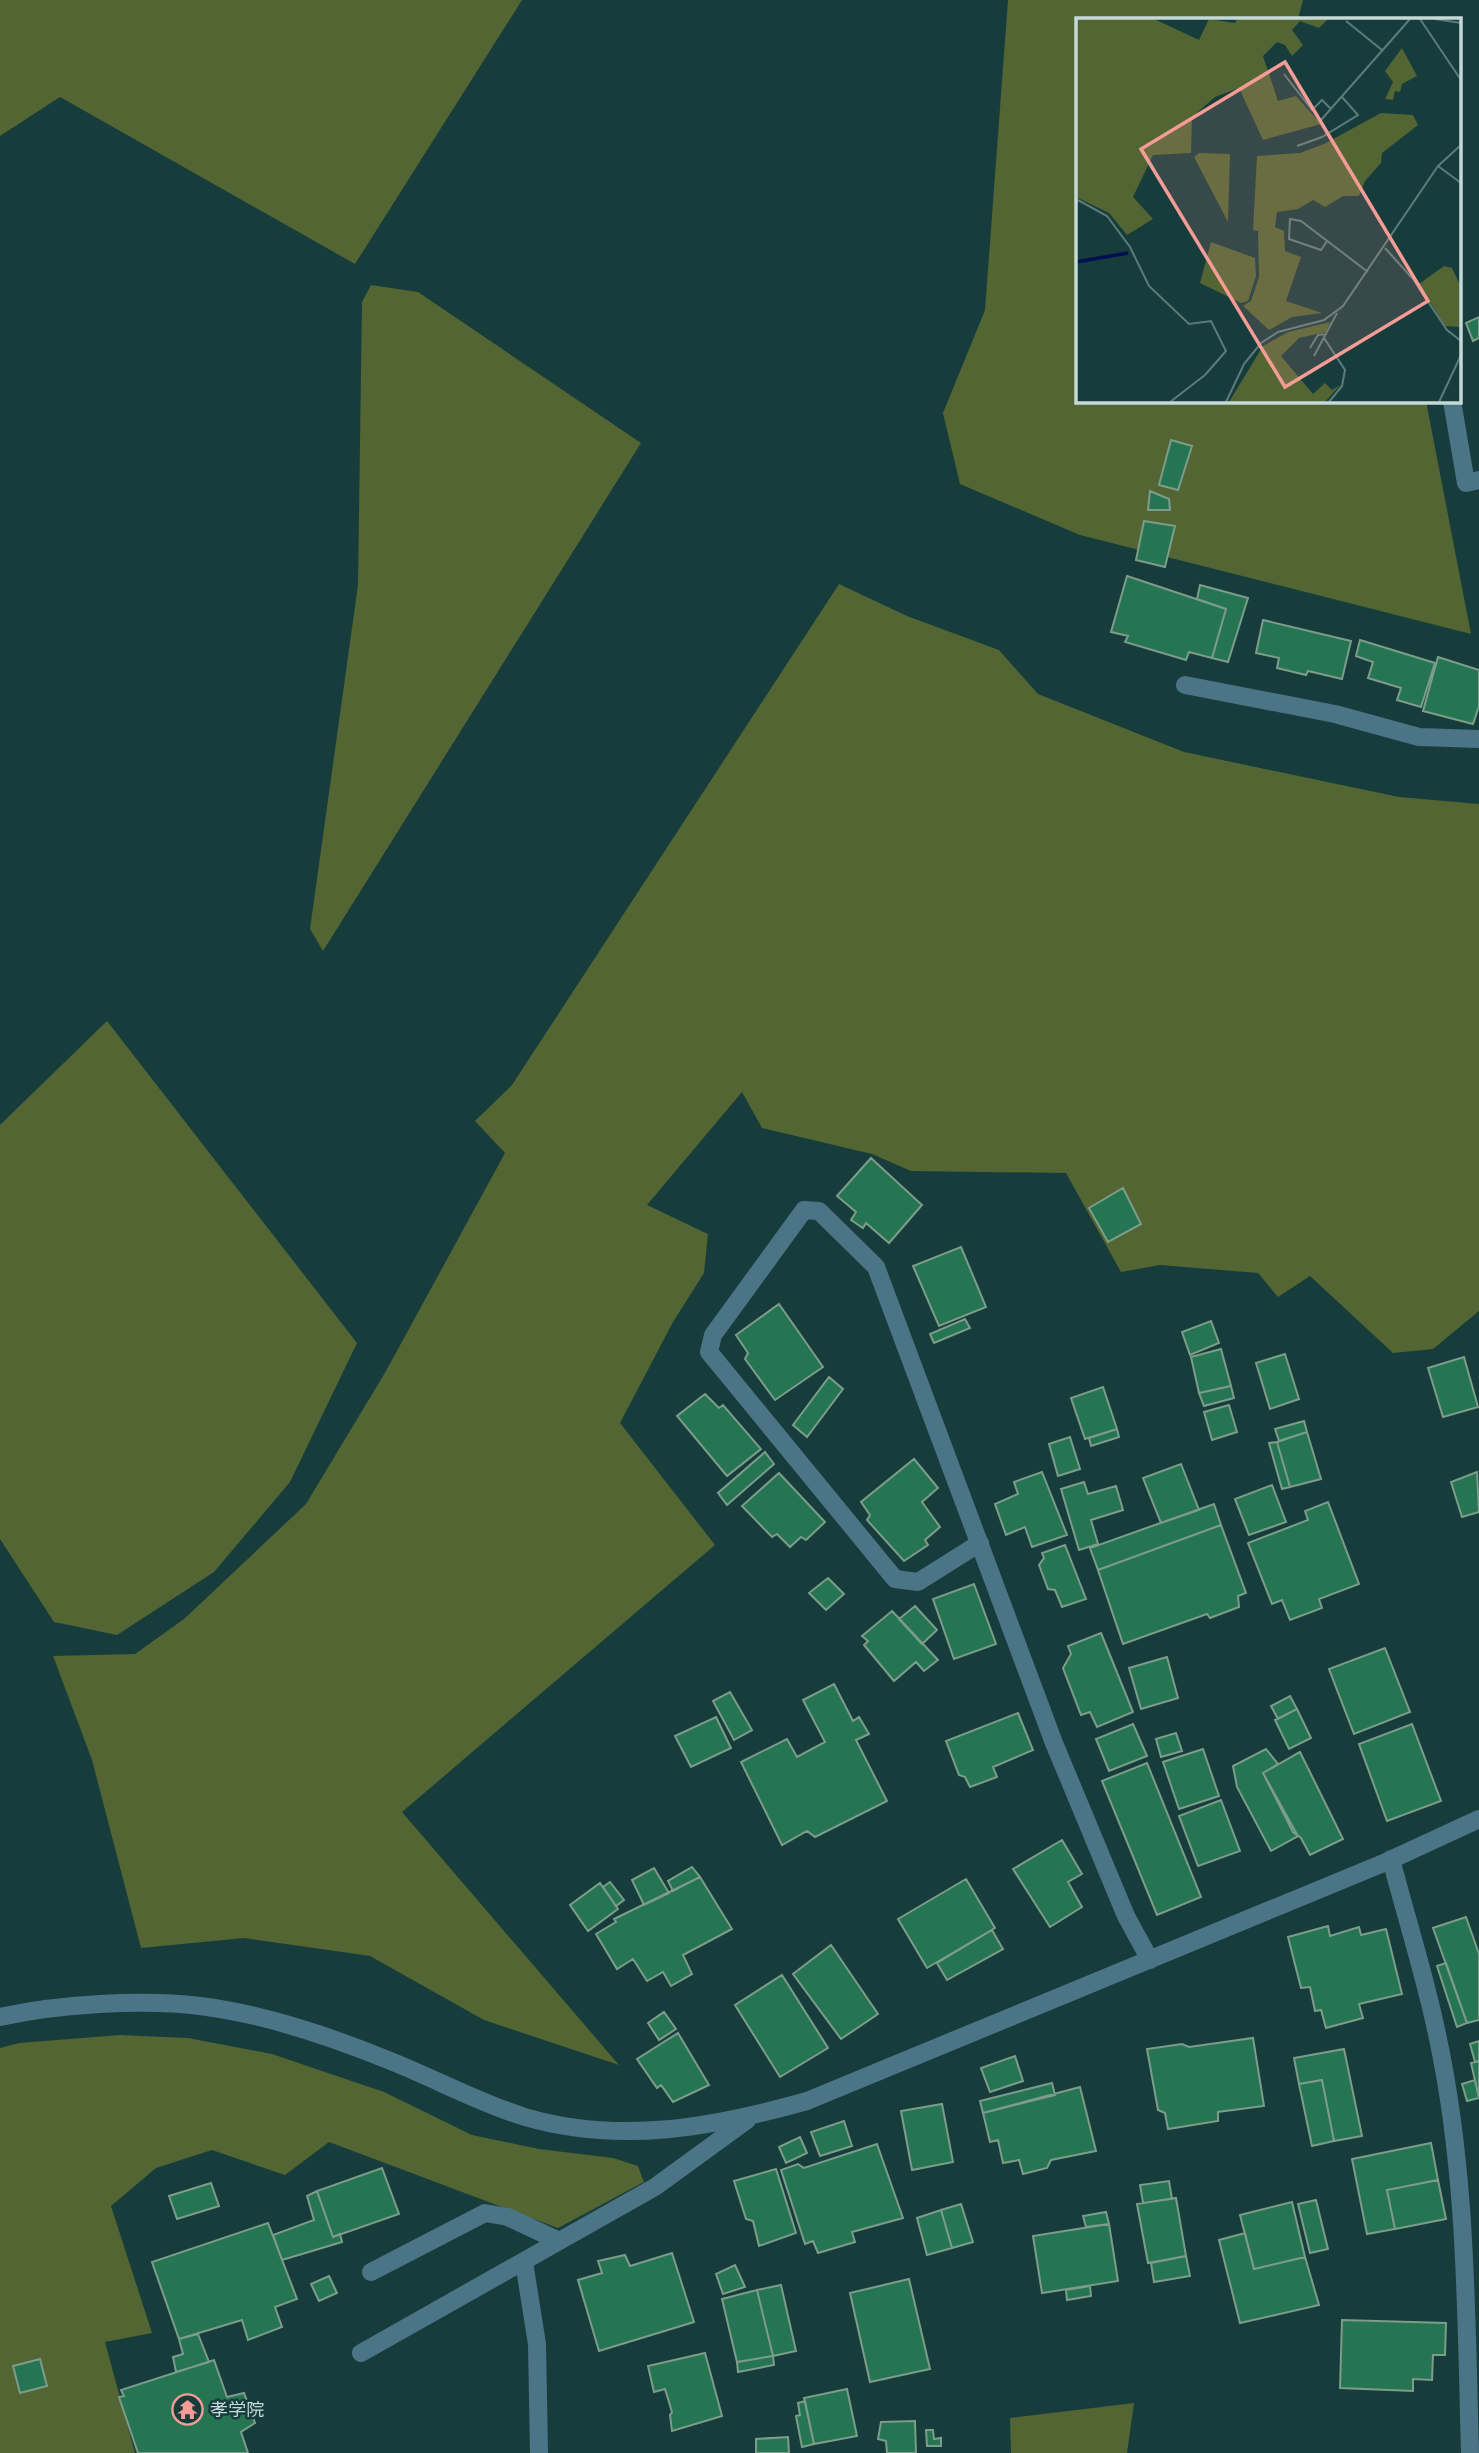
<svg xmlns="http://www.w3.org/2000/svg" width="1479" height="2453" font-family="'Fira Sans Condensed','Noto Sans JP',sans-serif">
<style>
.green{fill:#526533}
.building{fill:#257552;stroke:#7d9c8a;stroke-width:2}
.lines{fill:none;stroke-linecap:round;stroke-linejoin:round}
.minor{stroke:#4c7487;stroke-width:18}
.labels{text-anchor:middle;stroke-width:5;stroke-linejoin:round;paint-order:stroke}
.poi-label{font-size:18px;fill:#c5d9d8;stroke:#163d3c;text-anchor:start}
.inset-river{fill:none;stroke:#000f51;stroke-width:3.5}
.inset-road{fill:none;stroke:#5c7b7a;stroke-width:2}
.view{fill:#f59c96;fill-opacity:0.15;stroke:#f59c96;stroke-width:3.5}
.inset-edge{fill:none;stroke:#c5d9d8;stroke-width:3.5}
</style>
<rect width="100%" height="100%" fill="#163d3c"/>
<!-- green -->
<path class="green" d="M0,0H522L355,264L60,97L0,136Z
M1008,0H1303L1298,19H1078V401H1426L1471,634L1080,535L960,484L943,413L985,310Z
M371,285L418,292L641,443L323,951L310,929L358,585L362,302Z
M839,584L907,616L999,650L1038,694L1184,752L1399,797L1479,804V1311L1433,1349L1393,1353L1310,1276L1278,1297L1258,1273L1160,1265L1121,1272L1066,1173L911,1171L872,1154L762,1128L742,1092L647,1205L708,1234L704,1273L673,1322L620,1423L715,1545L402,1812L619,2065L484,2020L370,1956L244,1938L141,1948L92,1760L53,1656L135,1654L184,1619L306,1504L386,1371L505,1153L475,1121L512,1085Z
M107,1021L357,1343L290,1482L214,1572L117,1635L54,1622L0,1539V1125Z
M120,2035L188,2038L272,2054L384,2092L472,2135L539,2149L613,2158L638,2166L644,2182L558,2228L329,2142L285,2175L212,2150L156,2168L111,2206L152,2333L105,2342L135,2453H0V2048L19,2043Z
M1134,2403L1127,2453H1011L1010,2418Z"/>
<!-- building -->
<path class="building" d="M1479,317V338L1473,341L1466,323Z
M1171,440L1192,446L1178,490L1159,485Z
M1150,491L1169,499L1170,510H1148Z
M1144,521L1175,526L1165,567L1136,560Z
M1127,576L1226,609L1212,658L1189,652L1186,660L1125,642L1128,636L1111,632Z
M1200,585L1248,598L1228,662L1212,658L1226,609L1197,599Z
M1263,620L1351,641L1342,679L1308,671L1306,675L1277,668L1279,658L1256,653Z
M1360,640L1435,663L1421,707L1397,700L1401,688L1368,678L1373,662L1356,656Z
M1438,657L1479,670V706L1473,724L1423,711Z
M871,1158L922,1205L889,1243L866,1223L863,1228L851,1220L856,1212L837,1196Z
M1123,1188L1141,1224L1108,1242L1089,1208Z
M961,1247L986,1307L939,1326L913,1266Z
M779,1304L823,1367L775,1400L745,1359L748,1353L736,1335Z
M965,1319L970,1328L934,1343L930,1334Z
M1211,1321L1219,1343L1190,1355L1182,1332Z
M1221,1349L1231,1386L1199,1393L1191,1357Z
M1285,1354L1299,1399L1270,1409L1256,1363Z
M1464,1357L1478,1407L1443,1417L1428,1368Z
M829,1377L843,1389L807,1437L793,1425Z
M1231,1386L1234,1398L1204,1406L1199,1393Z
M1103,1387L1117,1429L1085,1439L1071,1398Z
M705,1394L719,1408L723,1405L761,1449L727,1476L677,1416Z
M1229,1405L1237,1432L1212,1440L1204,1412Z
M1304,1421L1307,1432L1279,1441L1275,1429Z
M1117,1429L1119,1437L1091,1446L1089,1438Z
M1307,1432L1321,1479L1290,1487L1277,1442Z
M1070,1437L1080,1469L1058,1476L1049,1444Z
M1277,1442L1290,1487L1282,1489L1269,1443Z
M765,1452L774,1464L727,1505L718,1493Z
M914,1459L938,1488L922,1502L940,1527L925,1540L928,1545L904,1561L867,1520L870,1515L861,1502Z
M1181,1464L1199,1510L1161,1523L1143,1478Z
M1042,1472L1067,1535L1032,1547L1025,1527L1006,1535L995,1504L1018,1494L1014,1482Z
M1477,1472L1479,1512L1462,1517L1451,1482Z
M779,1473L825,1522L806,1540L801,1537L790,1547L777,1534L772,1537L742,1506Z
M1084,1482L1088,1494L1116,1486L1123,1510L1091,1520L1098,1544L1079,1550L1061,1489Z
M1272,1485L1286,1522L1249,1535L1235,1499Z
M1328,1502L1359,1584L1319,1599L1322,1608L1290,1620L1282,1600L1272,1604L1248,1543L1308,1520L1305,1511Z
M1214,1504L1221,1525L1098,1570L1090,1548Z
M1221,1525L1246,1593L1238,1596L1239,1607L1210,1618L1207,1614L1123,1644L1098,1570Z
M1065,1545L1086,1599L1062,1607L1055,1590L1048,1589L1039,1565L1044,1558L1042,1553Z
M828,1578L844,1594L826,1610L809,1593Z
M974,1584L996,1644L954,1659L933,1599Z
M915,1606L937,1630L922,1644L899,1619Z
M892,1611L938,1660L924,1671L916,1662L894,1681L864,1645L868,1641L862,1636Z
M1101,1633L1133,1712L1097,1727L1090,1712L1081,1715L1063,1668L1071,1654L1068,1646Z
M1385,1648L1410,1712L1354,1734L1329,1669Z
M1167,1657L1178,1698L1141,1709L1129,1668Z
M834,1684L853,1721L859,1717L869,1734L856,1740L887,1801L815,1837L807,1831L782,1845L741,1762L787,1739L797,1757L825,1742L803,1700Z
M730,1692L752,1730L734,1740L713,1701Z
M1290,1696L1297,1709L1278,1719L1271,1706Z
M1297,1709L1311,1738L1289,1749L1275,1720Z
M1018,1713L1033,1750L993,1767L997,1777L970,1787L965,1777L959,1775L946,1741Z
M716,1717L731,1748L691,1767L675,1736Z
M1133,1724L1147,1756L1109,1771L1096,1739Z
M1412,1724L1441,1801L1387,1821L1359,1744Z
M1176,1733L1182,1751L1161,1757L1156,1739Z
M1203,1749L1219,1796L1179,1809L1163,1762Z
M1266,1749L1278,1764L1263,1773L1298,1836L1271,1851L1237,1787L1233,1766Z
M1300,1752L1343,1839L1310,1855L1301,1838L1293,1832L1263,1773Z
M1147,1763L1201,1897L1157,1915L1102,1781Z
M1221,1800L1240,1851L1198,1866L1179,1816Z
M1062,1840L1082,1874L1068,1882L1082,1907L1050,1927L1013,1869Z
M692,1867L700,1877L673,1891L668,1881Z
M654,1868L669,1893L644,1905L632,1880Z
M700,1877L732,1929L683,1955L692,1974L671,1986L663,1972L647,1981L633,1959L617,1969L596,1934L616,1922L614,1919Z
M966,1879L995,1928L927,1968L898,1919Z
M610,1882L624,1900L616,1906L603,1887Z
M600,1883L618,1909L588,1931L570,1905Z
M1466,1917L1479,1954V2020L1467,2023L1433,1928Z
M1328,1926L1330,1936L1359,1927L1361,1935L1386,1929L1402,1994L1359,2004L1363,2018L1326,2028L1321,2010L1315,2011L1310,1987L1301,1988L1288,1937Z
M992,1930L1003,1949L947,1980L937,1963Z
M831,1945L878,2014L841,2039L793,1974Z
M1446,1963L1467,2023L1457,2027L1437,1966Z
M782,1975L828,2048L780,2077L735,2005Z
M664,2012L676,2029L659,2040L648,2023Z
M678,2033L709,2085L673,2102L661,2085L657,2088L637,2059Z
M1253,2038L1264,2106L1218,2112V2121L1168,2129L1165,2113L1158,2110L1147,2049L1182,2044L1189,2047Z
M1479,2041V2061L1475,2062L1470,2044Z
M1344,2049L1362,2136L1334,2141L1322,2080L1299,2084L1294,2058Z
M1015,2056L1023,2081L990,2092L981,2068Z
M1479,2061V2098L1471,2063Z
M1322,2080L1334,2141L1312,2146L1299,2084Z
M1475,2080L1479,2098L1467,2101L1462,2084Z
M1052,2083L1055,2095L983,2113L980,2101Z
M1080,2087L1096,2151L1051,2160L1047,2168L1023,2174L1019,2160L1003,2163L998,2140L990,2142L983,2113Z
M942,2104L953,2162L912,2170L901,2111Z
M844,2121L852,2146L820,2156L811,2132Z
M800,2137L807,2153L786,2163L779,2147Z
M1431,2143L1438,2180L1387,2190L1395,2229L1367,2234L1352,2159Z
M877,2144L903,2218L852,2232L855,2242L818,2253L813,2241L805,2244L781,2170L798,2164L804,2168Z
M382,2168L399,2214L333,2237L317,2191Z
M776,2169L796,2233L759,2246L753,2221L746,2219L734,2181Z
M1438,2180L1446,2219L1395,2229L1387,2190Z
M1169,2181L1172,2199L1143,2203L1140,2185Z
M211,2183L219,2206L177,2219L169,2196Z
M317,2191L333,2237L340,2234L342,2242L282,2260L273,2235L314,2220L307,2196Z
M1176,2198L1186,2256L1148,2263L1137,2204Z
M1316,2200L1328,2249L1310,2253L1298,2204Z
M1292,2202L1305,2257L1254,2269L1240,2215Z
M961,2204L973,2242L952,2248L941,2210Z
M941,2210L952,2248L927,2255L917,2218Z
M1106,2212L1109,2224L1086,2227L1083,2216Z
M268,2223L297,2299L275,2307L282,2327L248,2340L242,2320L179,2339L152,2262Z
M1109,2224L1118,2281L1042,2293L1033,2236Z
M1245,2233L1254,2269L1305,2257L1319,2305L1240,2323L1219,2240Z
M672,2253L694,2322L599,2351L578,2280L602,2273L598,2261L625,2255L630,2266Z
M1186,2256L1190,2276L1154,2282L1151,2263Z
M735,2265L745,2287L723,2294L716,2274Z
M329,2276L337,2293L319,2301L311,2284Z
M909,2279L930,2369L870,2382L850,2293Z
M781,2285L796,2351L773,2356L757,2290Z
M1090,2286L1091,2296L1067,2300L1066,2290Z
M757,2290L773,2356L737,2362L722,2299Z
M1342,2320L1446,2323L1445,2355H1433L1432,2380L1413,2379V2391L1340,2388Z
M198,2334L209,2362L176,2372L173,2357L183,2354L179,2339Z
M705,2353L722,2416L672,2431L670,2415L672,2412L665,2389L654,2392L648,2366Z
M773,2356L774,2365L738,2372L737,2362Z
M40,2359L47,2386L20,2393L13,2366Z
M214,2360L227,2397L244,2393L255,2423L241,2432L248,2453H138L119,2397L124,2396L121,2390Z
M847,2389L857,2436L814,2444L804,2398Z
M805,2401L814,2444L802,2447L796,2416L800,2415L798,2403Z
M915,2421L916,2453H887L886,2441L878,2439L881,2422Z
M926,2430H933L934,2439L941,2438V2446H927Z
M788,2437L789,2453H756V2439Z"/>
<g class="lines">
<!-- minor -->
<path class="minor" d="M1452,401L1466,483L1479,480
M1185,685L1335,714L1419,737L1479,739
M980,1543L918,1582L895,1579L709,1352L713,1335L804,1210L819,1211L876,1267L1054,1743L1126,1916L1150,1960
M1391,1859C1406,1917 1425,1976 1437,2034C1467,2172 1466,2313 1470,2453
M0,2017C58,2004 141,1999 200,2006C265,2014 329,2036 388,2060C434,2078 479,2103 525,2117C620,2145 715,2127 807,2101L1386,1862L1479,1819
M524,2262L537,2344L539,2453
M371,2272L485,2213L508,2217L559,2241
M361,2353L655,2187L747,2120"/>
</g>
<!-- icons -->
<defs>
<symbol id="temple-ring" viewBox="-11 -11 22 22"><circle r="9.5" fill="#163d3c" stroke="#f59c96" stroke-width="1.5"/><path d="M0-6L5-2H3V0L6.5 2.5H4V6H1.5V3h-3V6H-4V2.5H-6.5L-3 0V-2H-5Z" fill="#f59c96"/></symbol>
</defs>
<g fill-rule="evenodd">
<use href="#temple-ring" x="170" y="2392" width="35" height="35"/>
</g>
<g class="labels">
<!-- poi labels -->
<g class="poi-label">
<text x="210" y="2416">孝学院</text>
</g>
</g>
<!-- overview -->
<g transform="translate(1076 18)">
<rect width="385" height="385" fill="#163d3c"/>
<path d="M0,1H78L123,22L133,1L159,5L161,1H252L243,10L224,3L216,12L227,27L216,38L209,27L201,24L187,38L202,83L220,78L245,106L187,122L163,70L139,79L116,99L115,135L77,137L57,179L77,201L51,217L33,195L0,179ZM326,30L341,58L326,66L324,74L319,73L317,82L309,81L317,64L309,53ZM305,95L337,97L342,107L306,135L305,145L289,163L283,178H267L249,189L237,182L222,191L201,194L199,209L208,213L209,233L225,239L210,283L246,295L216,299L193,312L167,288L175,283L183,259L182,213L177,212L181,138L224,135L248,126ZM123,135L154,136L152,204L118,139ZM135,224L179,240L180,258L172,283L165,285L124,265ZM368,248L376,250L385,269V309L369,308L343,266ZM254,304L250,314L223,320L205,338L237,376L249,365L256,372L264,367L249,384H153L187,328L212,314Z" fill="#526533"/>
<path class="inset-river" d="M0,244L52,235"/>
<path class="inset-road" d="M344,1L385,62M359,1L385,5M270,3L306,32M208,56L236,92L246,82L255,91M245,102L334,1M221,128L246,119L282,97L266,79M362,148L385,165M0,181L31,198L54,229L73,268L113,306L135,303L150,333L129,357L94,384M251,223L245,232L213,221L214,201L225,203L292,254M309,230L337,261L371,312L385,323M248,320L269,352L266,368L253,384M234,330L242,317L251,316M238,338L261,295M150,384L168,346L185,325L202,314L248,302L267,288L362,148L385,127M363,384L385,337"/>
<path class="view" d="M209,44L352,283L209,369L65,131Z"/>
<rect width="385" height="385" class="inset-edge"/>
</g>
</svg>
